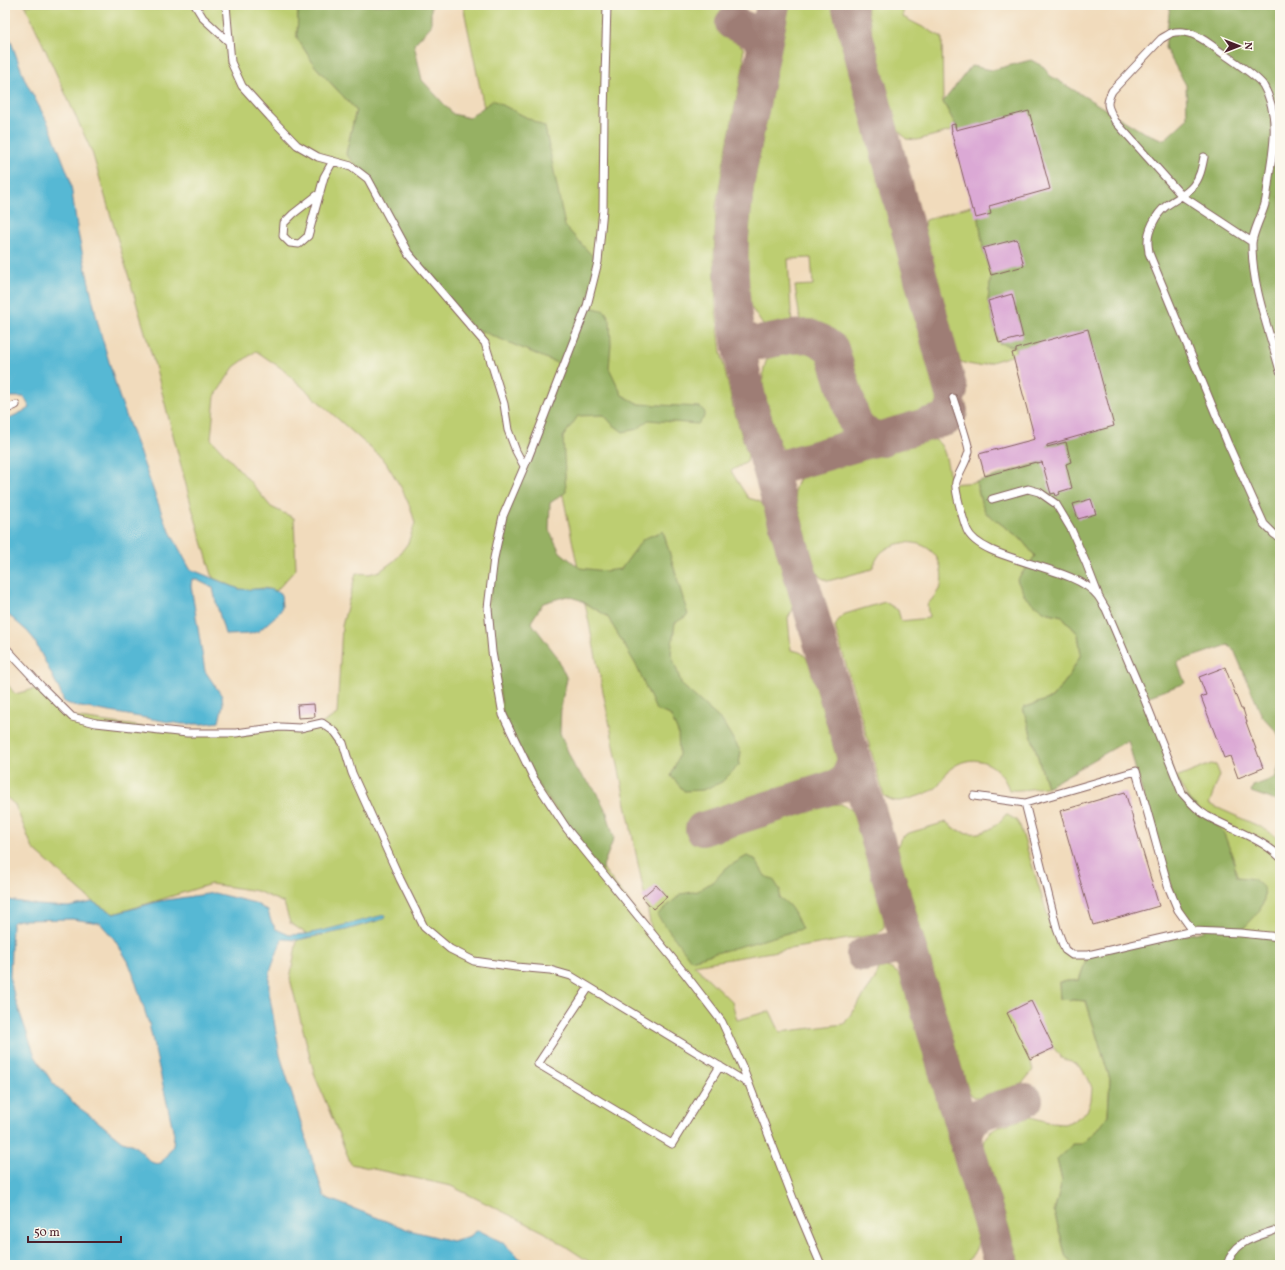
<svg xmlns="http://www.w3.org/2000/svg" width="1285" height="1270" font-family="Vollkorn,serif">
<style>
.green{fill:#bdce71;stroke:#84764e;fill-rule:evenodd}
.forest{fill:#96b163;stroke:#706847}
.water{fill:#56b8d4;stroke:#506c80;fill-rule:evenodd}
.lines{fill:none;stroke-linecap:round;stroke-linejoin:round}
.taxiway{stroke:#9e7d74;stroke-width:34}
.building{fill:#dba9d5}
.service-casing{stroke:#84615e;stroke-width:9}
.service{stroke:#fff;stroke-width:7}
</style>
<rect width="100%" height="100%" fill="#fbf7ec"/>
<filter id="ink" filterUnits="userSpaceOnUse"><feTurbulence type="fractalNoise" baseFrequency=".025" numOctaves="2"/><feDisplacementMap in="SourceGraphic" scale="8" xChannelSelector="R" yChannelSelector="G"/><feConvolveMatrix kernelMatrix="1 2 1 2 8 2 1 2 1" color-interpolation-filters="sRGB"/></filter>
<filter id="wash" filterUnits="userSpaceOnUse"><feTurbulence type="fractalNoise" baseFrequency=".012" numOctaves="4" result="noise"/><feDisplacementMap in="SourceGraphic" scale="16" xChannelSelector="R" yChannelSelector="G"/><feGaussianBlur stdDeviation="0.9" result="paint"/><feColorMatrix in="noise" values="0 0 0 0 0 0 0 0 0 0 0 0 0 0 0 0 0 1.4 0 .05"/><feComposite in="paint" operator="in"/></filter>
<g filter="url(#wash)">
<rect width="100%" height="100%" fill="#f1dbbc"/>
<!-- green -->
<path class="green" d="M25,5H296L298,12L297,38L315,66L356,110L346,154L534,353L463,5H749L740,6L737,43L743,47L744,62L723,165L716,207L714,259L716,309L721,352L733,407L748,456L747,462L731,471L748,498L759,501L764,506L793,603V609L788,618L791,650C802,652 804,653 809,663L837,759C837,768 835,772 827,777L710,813L841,804L851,809L855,815L884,918V927L878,934L694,965L732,1002L737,1020L770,1011L780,1032L844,1024L874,981L879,970L884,966C892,969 898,972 903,979L978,1242C976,1253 970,1256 967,1265H594L544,1232L451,1186L351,1164L315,1076L290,979L297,940L346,930L380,920L307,934L290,923L284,903L257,891L211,884L114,914L93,902L33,849L15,805L5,796V681L15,694L42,687L72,717L187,733L315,728L337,714L342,626L356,573L369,574L380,571L395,560L408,543L415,523L411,509L402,489L385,461L281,368L256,351L234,367L215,396L211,439L248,479L271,507L294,518L296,569L276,591L264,588L246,590L239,589L213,578L192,508L157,373L92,152ZM546,412L652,932L534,779L503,516Z
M789,5H832L938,403L936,410L932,416L927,421L884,431L868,420L848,350L839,339L829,332L817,329L801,327L795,286L813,285L811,258L788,259L792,327L773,332L765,328L748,303L747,253L754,184Z
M866,5H903V17L942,37L943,102L958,129L917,140L906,139L894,125Z
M977,204L983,248L991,275L988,301L999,343L1014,346L1017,354L979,366L968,364L958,361L922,235L926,220Z
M803,341L814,344L820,354L829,386L842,414L845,424C842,431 840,438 836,444C825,456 798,463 785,452C778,445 775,427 772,418C769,407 764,396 763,385C762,373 765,357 774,349C781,343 795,342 803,341Z
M916,437C923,437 932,437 938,442C946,448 949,473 951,484L976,482L981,502L986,513L1020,538L1035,556L1017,580L1045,612L1062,616L1078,634L1081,654L1068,678L1052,698L1023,708L1047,787C1034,788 1022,791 1009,790C1001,765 976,751 953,767C945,772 944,779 938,786C934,792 905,801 898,801C893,801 888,799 884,796L835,627L839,618L845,614L885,602L898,610L901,621L929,618L927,605C932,599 938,593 941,585C942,580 942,575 941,570C937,542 904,535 883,551C878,555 875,562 872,569L828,581L820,577L816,571L794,491C797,481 800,475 808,467Z
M1211,764L1216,765L1220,775L1209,804L1263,828L1280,839V936L1240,933L1254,879L1237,877L1233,858L1192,804L1176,778Z
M1006,814L1016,820L1020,826L1057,945L1065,950L1088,955L1079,980L1059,982L1060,999L1086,1001L1110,1079L1108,1115L1098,1129L1082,1144L1057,1159L1062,1181L1054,1212L1066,1257L1075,1265H1020L984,1147L985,1138L990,1132L1000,1126L1031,1117L1052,1123L1064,1124L1075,1120L1087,1111L1091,1100L1092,1088L1088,1078L1081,1068L1071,1061L1061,1058L1054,1048L1030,1059L1033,1070L1021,1085L982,1097H974L969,1093L897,847L901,838L909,833L946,822C966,840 991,836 1006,814Z"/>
<!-- forest -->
<path class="forest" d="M296,5H431V26L414,44L422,80L453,114L469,118L493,100L545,127L565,226L598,262L587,306L605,311L610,320L611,344L609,368L622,395L639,404L700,407L705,412L703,419L698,424L648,420L638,429L623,432L612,424L604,415L578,416L563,437L566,492L550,503L549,530L560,552L580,568L605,571L621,569L643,539L663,531L688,615L675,623L671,653L682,685L722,721L741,752L739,765L722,782L703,790L684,791L671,776L679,755L678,732L670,715L656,710L636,665L607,616L580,600L567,596L543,603L531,622L556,655L567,679L561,705L560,733L575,768L595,790L607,813L614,838L601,871L534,779L503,715L488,608L503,516L564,366L472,327L408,253L368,179L346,154L356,110L315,66L297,38L298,12Z
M1170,5H1280V740L1277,732L1262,716L1234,650L1228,645L1177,662L1185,683L1144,698L1182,793L1223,831L1233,858L1237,877L1254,879C1257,882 1263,886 1264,890C1268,907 1250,921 1240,932L1280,936V1265H1075L1066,1257L1054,1212L1062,1181L1057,1159L1073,1144H1082L1098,1129L1108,1115L1110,1079L1086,1001L1060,999L1059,982L1079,980L1088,955L1205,931L1178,910L1136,771L1128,740L1047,787L1023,708L1052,698L1068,678L1081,654L1078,634L1062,616L1045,612L1026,598L1017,580L1035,556L1020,538L986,513L981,502L976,482L1045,461L1015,347L999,343L988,301L991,275L983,248L977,204L958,129L943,102L971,66L992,70L1031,60L1044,67L1049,75L1143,132L1164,140L1187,119L1186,85L1165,48Z
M1280,762V802L1251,792L1253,786L1275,778Z
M747,856L755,859L765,876L773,879L780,890L779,898C792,904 796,917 802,929L691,960L657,915L681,894L698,891L715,880L726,868Z"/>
<!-- water -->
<path class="water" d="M5,25L25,80L50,127L70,179L78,233L98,324L119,396L165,522L190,569L239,589C254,591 268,585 281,594L282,607L280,612L259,631L250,634L227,635L225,634L216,602L213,588L195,579H192L191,586L205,671L222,696L223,704L219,722L203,724H181L75,706L64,702L59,689L33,638L27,631L5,612V420L30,408L24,397H5Z
M214,893L255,903L268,911L271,921L276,929L289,935L307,934L325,930L380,916L386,915L385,918L380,920L346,930L297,940L282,939L271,969L269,980V992L280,1055L324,1197L409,1230L452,1241L470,1236L478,1230L502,1242L527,1265H5V894L9,900L38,905L68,907L93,902L114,914L160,901ZM72,919L100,923L114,939L128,961L132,971L149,1024L174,1134L173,1146L161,1163C148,1166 146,1154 137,1148C133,1144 127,1142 122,1141L96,1120L78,1107L52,1082L35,1056L15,999L10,978L12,924L14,922L20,920Z"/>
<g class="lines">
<!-- taxiway -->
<path class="taxiway" d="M773,5C766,42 758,78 751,115C743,150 736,184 733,220C728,284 736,344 751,406L1002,1265
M848,5L951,391
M732,23L757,33L761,42
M742,337L750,342L760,343L790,337L809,336L821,341L832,349L855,423L862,432L882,440
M774,465L781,467L946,419L951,411
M702,829L843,784L848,777L851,768
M863,955L897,948L903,950
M964,1137C966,1131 968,1125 972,1120C981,1111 1013,1104 1026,1100"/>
</g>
<g id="blocks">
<!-- building -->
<path class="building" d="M1029,111L1050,189L989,206L991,214L976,218L974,210H972L951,131H952L951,125L955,124L956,130Z
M1017,239L1024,266L991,275L983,248Z
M1012,294L1023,337L999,343L988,301Z
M1088,329L1114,426L1047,445V447L1066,442L1071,462L1066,464L1072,488L1059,492L1060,494L1056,496L1055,493L1051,494L1042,462L1036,463V462L985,476L979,454L1035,439L1012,353L1016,352V349Z
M1091,499L1096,514L1078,519L1073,504Z
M1225,667L1241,709H1243L1247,722H1246L1263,768L1238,778L1230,756L1224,758L1201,697L1206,695L1199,677Z
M314,704L315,717L298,718L297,705Z
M1125,792L1159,906L1093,925L1060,811Z
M656,885L667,897L653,909L642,897Z
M1031,1001L1054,1048L1030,1059L1007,1013Z"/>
</g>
</g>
<g filter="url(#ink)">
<use href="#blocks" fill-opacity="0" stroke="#84615e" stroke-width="1"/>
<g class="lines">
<defs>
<path id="service" d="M195,5L203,18L229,42
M226,5L231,62L242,86L270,117L297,145L318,157L351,166L368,179L408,253L485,343L504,404L508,430L516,451L524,466
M607,5L604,114L603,209L598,262L587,306L528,458L503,516L494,558L488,608L492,652L503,715L534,779L567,829L686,975L722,1022L742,1066L794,1201L821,1265
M1204,157C1202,167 1200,178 1193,186C1186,195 1175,199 1166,206C1156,214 1147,231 1148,244C1148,247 1149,250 1149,253L1228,444L1264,524L1274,534L1280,538
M320,193L293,214L284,223L283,236L290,243L299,244L308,236L324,177L333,161
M1252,242L1182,196L1115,121C1108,107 1105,105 1112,91L1161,39C1164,37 1168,35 1171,33C1189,28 1205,40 1218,50C1228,57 1257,76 1263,85C1280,113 1274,147 1269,177C1268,186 1267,195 1265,204C1262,215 1252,234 1252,244C1252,289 1269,329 1280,371
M953,398C956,407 969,445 969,451C967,461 959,472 956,482C954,489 964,522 967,530C981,562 1073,564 1098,596C1101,600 1103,605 1106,609L1144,698L1182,793C1189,801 1197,810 1207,816C1230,829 1261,838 1280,857
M5,410L16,405
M992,499L1028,489L1039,492L1056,504L1071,529L1086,563L1098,594
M5,647L42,687L72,717L96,723L187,733H236L280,727L300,728L322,723L335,732L343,743L352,773L400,879L424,927L450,949L474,961L516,967L550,970L571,976L749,1084
M974,796L1025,803L1057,929L1065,950L1072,955H1088L1193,931L1240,933L1280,937
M1025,803L1136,771L1168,886L1178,910L1193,931
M589,987L538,1064L672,1144L720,1066
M1227,1265C1234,1242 1252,1238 1273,1231"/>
</defs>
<!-- service casing -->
<use href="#service" class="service-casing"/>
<!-- service -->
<use href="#service" class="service"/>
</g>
</g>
<!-- margin -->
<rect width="1285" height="1270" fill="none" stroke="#fbf7ec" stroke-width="20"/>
<!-- north arrow -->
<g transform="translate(1239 46) rotate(90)" stroke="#fbf7ec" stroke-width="3" paint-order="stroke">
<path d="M0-3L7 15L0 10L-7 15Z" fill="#4a1f2b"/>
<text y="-6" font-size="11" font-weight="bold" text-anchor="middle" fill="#4a1f2b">N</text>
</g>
<!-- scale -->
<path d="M28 1236v6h93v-6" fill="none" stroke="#4a1f2b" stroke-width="2"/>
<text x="34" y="1236" font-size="12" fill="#4a1f2b" stroke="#fbf7ec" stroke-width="3" paint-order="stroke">50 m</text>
</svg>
